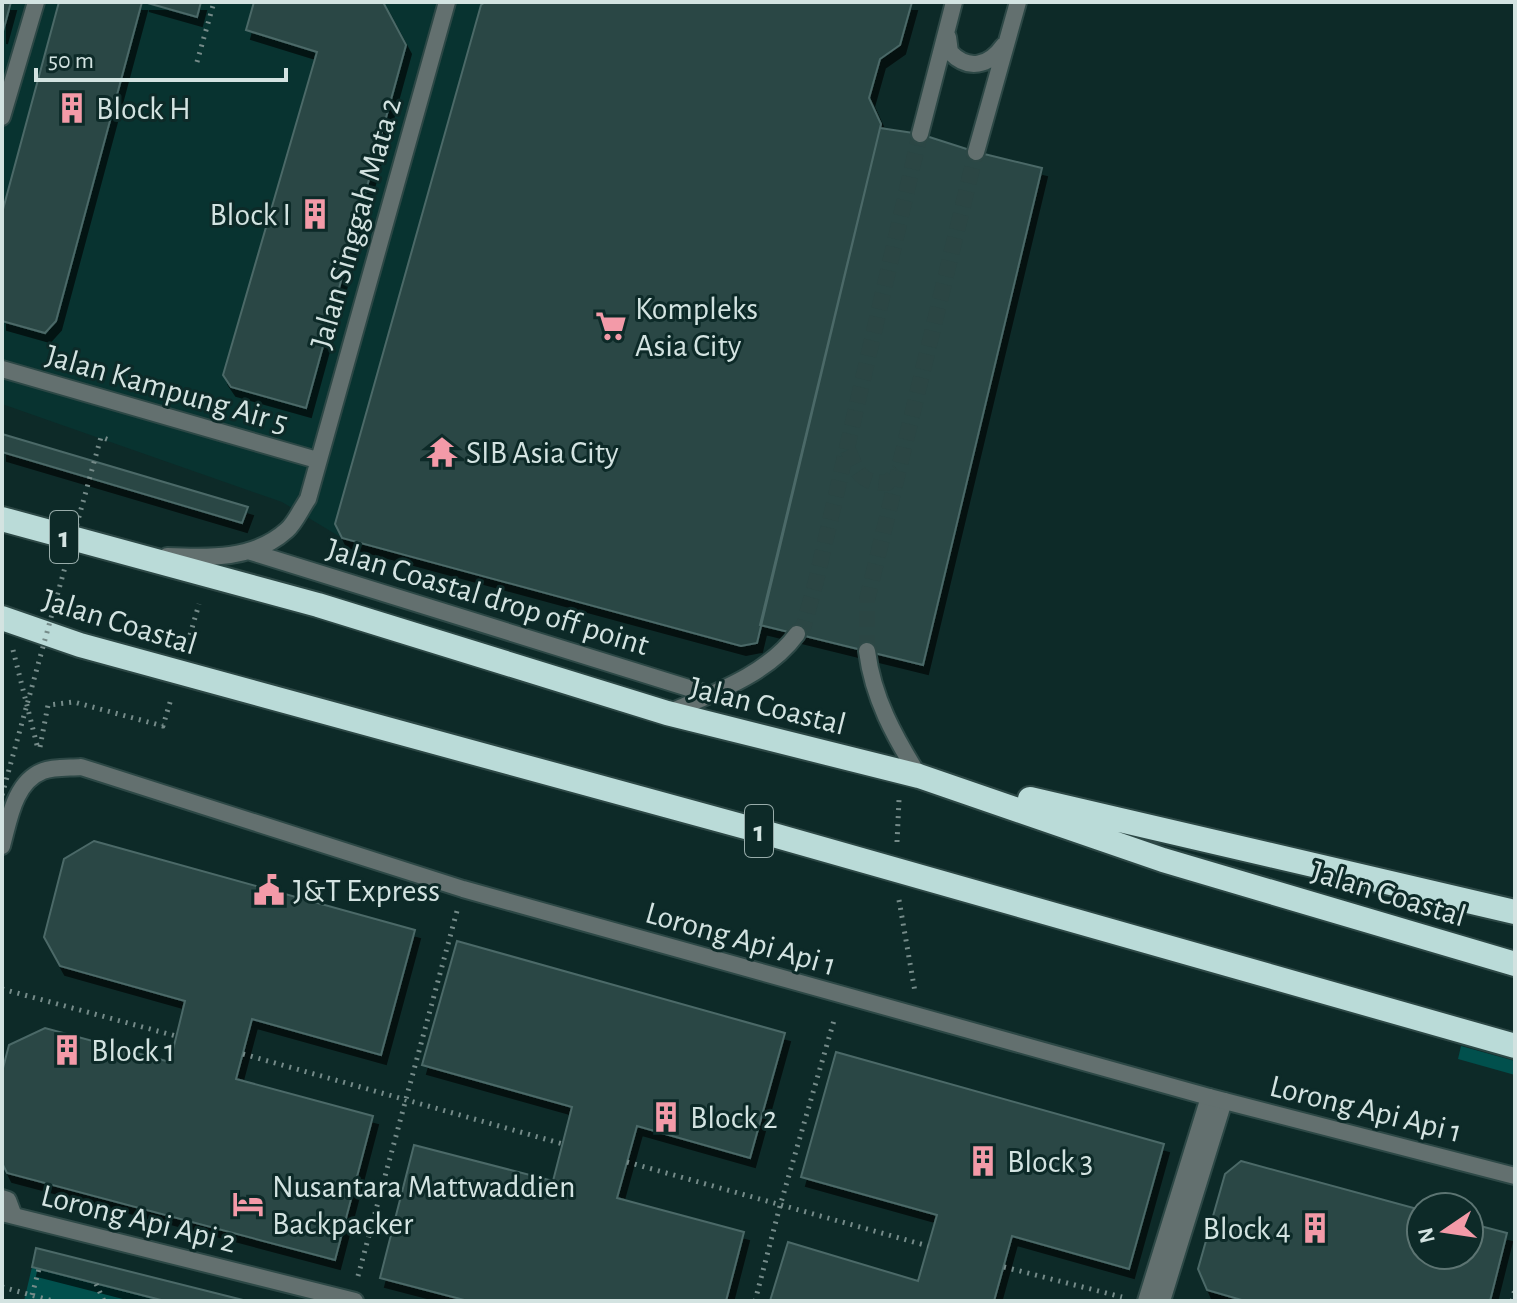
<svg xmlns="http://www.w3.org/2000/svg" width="1517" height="1303" font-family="'Alegreya Sans',sans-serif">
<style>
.built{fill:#083330}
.green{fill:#01504d}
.building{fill:#2a4745;stroke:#4b6967;stroke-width:2;filter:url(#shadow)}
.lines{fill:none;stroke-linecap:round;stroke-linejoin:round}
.street-tunnel{stroke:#2b4644;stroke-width:16;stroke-dasharray:16 8;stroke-linecap:butt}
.lane-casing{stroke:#2d4846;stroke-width:20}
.street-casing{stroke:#2d4846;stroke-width:20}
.highway-casing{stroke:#2d4846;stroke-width:28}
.path{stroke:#758b89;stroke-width:5;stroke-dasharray:2 6;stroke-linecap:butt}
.lane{stroke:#63706f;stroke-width:16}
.street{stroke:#63706f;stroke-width:16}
.highway{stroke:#badbd8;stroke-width:24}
.path-bridge{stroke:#758b89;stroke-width:5;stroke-dasharray:2 6;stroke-linecap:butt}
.labels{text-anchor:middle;stroke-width:6;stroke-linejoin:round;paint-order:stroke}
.shield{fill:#0d2a28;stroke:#98acaa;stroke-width:2}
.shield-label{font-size:30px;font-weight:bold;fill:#d3e3e1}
.poi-label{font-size:32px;fill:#d3e3e1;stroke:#0d2a28;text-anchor:start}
.street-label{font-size:32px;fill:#d3e3e1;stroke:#0d2a28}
</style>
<defs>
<filter id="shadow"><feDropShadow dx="5" dy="9" stdDeviation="0" flood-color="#0009"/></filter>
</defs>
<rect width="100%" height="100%" fill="#0d2a28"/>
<!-- built -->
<path class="built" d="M2,2H485L481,5L335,524L342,538L282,502L2,404Z"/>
<!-- green -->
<path class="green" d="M1461,1046L1515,1061V1075L1458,1059Z
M32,1267L39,1269L165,1301H24Z"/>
<!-- building -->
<path class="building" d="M2,2H11L2,35Z
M59,2H142L56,321L45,333L2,321V213Z
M144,2H201L197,17Z
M254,2H383L406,45L306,408L231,387L223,375L317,52L246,30Z
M485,2H912L900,45L880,59L869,98L881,124L757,643L741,646L342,538L335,524L481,5Z
M880,128L920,134L976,152L1042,168L923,665L760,625Z
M2,434L248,507L242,523L2,452Z
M94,841L415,930L381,1055L252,1019L236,1079L373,1116L335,1260L7,1173L2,1163V1072L9,1045L45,1028L170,1062L185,1001L60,966L44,937L64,859Z
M457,941L785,1033L750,1158L637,1126L617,1198L744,1232L726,1301H468L380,1278L414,1145L553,1181L572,1107L422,1065Z
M836,1052L1164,1144L1129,1269L1012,1236L994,1301H770L788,1242L918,1281L937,1215L801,1177Z
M1241,1161L1421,1210V1255H1469V1223L1507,1233L1490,1301H1245L1207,1290L1198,1269L1225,1174Z
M36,1248L247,1301H165L32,1267Z"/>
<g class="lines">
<!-- street-tunnel -->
<path class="street-tunnel" d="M848,450C858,473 860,483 887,483L899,471
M797,634L804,625L816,581L920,134
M867,651V600L976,152"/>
<defs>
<path id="lane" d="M1146,1301L1209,1097
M1162,1301L1224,1101"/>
<path id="street" d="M948,37L950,52C968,71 989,66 1003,46
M2,117L36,2
M920,134L954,2
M976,152L1018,2
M2,369L317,460
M248,551L711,695
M167,556C208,558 254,560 287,530C295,523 301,509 308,499L447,2
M867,651C873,698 894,736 919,776
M668,713C714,693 767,675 797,634
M2,846C9,821 14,782 43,771C53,767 70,768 81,767L463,889L1209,1097L1515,1176
M2,1198L8,1200L14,1216
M2,1213L355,1301"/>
<path id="highway" d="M2,519L318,605L667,713L919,776L1163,860L1515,964
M2,618L80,645L749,828L1515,1046
M1030,799L1515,912"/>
</defs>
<!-- lane casing -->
<use href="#lane" class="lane-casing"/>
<!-- street casing -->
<use href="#street" class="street-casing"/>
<!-- highway casing -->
<use href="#highway" class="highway-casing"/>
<!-- path -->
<path class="path" d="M197,62L214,2
M190,635L199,604
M13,650L38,749
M40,747L48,705L74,702L163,726L171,699
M897,842L899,800
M899,900L915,992
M2,989L176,1036
M243,1054L563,1144
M627,1162L928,1246
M1004,1267L1122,1297
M358,1276L457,911
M96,1284L104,1301
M2,1287L53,1301
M32,1295L39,1269
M755,1301L780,1206L835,1017
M1512,1301L1515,1289"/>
<!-- lane -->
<use href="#lane" class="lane"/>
<!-- street -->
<use href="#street" class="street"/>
<!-- highway -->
<use href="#highway" class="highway"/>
<!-- path-bridge -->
<path class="path-bridge" d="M2,795L101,437L112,441"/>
</g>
<!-- icons -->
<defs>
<symbol id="building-bare" viewBox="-9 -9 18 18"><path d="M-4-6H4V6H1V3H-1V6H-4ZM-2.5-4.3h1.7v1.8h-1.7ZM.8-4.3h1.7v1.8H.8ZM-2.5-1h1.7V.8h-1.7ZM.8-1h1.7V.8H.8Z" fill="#f39aa8" stroke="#0d2a28" stroke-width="2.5" paint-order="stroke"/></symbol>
<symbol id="supermarket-bare" viewBox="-9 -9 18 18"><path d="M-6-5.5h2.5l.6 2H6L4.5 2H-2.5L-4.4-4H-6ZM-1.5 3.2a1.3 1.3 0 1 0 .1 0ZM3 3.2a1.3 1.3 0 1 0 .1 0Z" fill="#f39aa8" stroke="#0d2a28" stroke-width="2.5" paint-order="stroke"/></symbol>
<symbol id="temple-bare" viewBox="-9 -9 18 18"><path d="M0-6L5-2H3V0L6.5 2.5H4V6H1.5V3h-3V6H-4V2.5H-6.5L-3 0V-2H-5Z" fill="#f39aa8" stroke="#0d2a28" stroke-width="2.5" paint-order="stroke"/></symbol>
<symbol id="civic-bare" viewBox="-9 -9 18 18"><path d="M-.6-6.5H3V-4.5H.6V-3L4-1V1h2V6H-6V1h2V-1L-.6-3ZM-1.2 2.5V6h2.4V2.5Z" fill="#f39aa8" stroke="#0d2a28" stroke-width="2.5" paint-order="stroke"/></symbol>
<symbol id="hotel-bare" viewBox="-9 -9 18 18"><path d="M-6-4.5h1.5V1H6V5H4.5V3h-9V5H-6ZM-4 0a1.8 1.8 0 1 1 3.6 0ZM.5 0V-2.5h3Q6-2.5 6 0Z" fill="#f39aa8" stroke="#0d2a28" stroke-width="2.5" paint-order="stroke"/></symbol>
</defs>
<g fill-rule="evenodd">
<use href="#building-bare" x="50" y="86" width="44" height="44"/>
<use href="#building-bare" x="293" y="192" width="44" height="44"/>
<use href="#supermarket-bare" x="589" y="304" width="44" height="44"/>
<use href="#temple-bare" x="420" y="430" width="44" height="44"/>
<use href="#civic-bare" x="247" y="868" width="44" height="44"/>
<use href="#building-bare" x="45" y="1028" width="44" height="44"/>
<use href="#building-bare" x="644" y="1095" width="44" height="44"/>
<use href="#building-bare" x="961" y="1139" width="44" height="44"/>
<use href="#hotel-bare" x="226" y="1182" width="44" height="44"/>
<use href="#building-bare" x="1293" y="1206" width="44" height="44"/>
</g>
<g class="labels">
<!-- shield labels -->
<g class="shield">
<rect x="50" y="511" width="28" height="52" rx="6"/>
<rect x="745" y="805" width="28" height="52" rx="6"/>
</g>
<g class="shield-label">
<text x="64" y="547">1</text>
<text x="759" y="841">1</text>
</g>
<!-- poi labels -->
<g class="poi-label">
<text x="96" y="119">Block H</text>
<text x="291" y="225" text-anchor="end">Block I</text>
<text x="635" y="319">Kompleks<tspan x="635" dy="37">Asia City</tspan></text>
<text x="466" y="463">SIB Asia City</text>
<text x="293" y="901">J&amp;T Express</text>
<text x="91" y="1061">Block 1</text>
<text x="690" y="1128">Block 2</text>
<text x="1007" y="1172">Block 3</text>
<text x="272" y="1197">Nusantara Mattwaddien<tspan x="272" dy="37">Backpacker</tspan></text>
<text x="1291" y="1239" text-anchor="end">Block 4</text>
</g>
<!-- street labels -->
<g class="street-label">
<text transform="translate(355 223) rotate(-74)" y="11">Jalan Singgah Mata 2</text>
<text transform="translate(167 388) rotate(16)" y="11">Jalan Kampung Air 5</text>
<text transform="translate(488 596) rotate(17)" y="11">Jalan Coastal drop off point</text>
<text transform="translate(120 621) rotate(17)" y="11">Jalan Coastal</text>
<text transform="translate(768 705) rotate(14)" y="11">Jalan Coastal</text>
<text transform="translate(1389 893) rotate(17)" y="11">Jalan Coastal</text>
<text transform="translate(741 938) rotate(16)" y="11">Lorong Api Api 1</text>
<text transform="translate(1366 1108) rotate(14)" y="11">Lorong Api Api 1</text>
<text transform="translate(139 1218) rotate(14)" y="11">Lorong Api Api 2</text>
</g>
</g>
<!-- border -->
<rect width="1517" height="1303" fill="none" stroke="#d3e3e1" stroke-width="8"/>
<!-- north arrow -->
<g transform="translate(1445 1231) rotate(257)"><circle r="38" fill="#0d2a28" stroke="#5c7472" stroke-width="2"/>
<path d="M0-6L14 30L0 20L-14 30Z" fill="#f39aa8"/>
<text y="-12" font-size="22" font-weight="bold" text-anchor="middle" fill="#d3e3e1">N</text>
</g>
<!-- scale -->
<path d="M36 68v12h250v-12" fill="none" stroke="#d3e3e1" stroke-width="4"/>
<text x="48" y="68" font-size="24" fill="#d3e3e1" stroke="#0d2a28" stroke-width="6" paint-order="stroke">50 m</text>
</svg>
